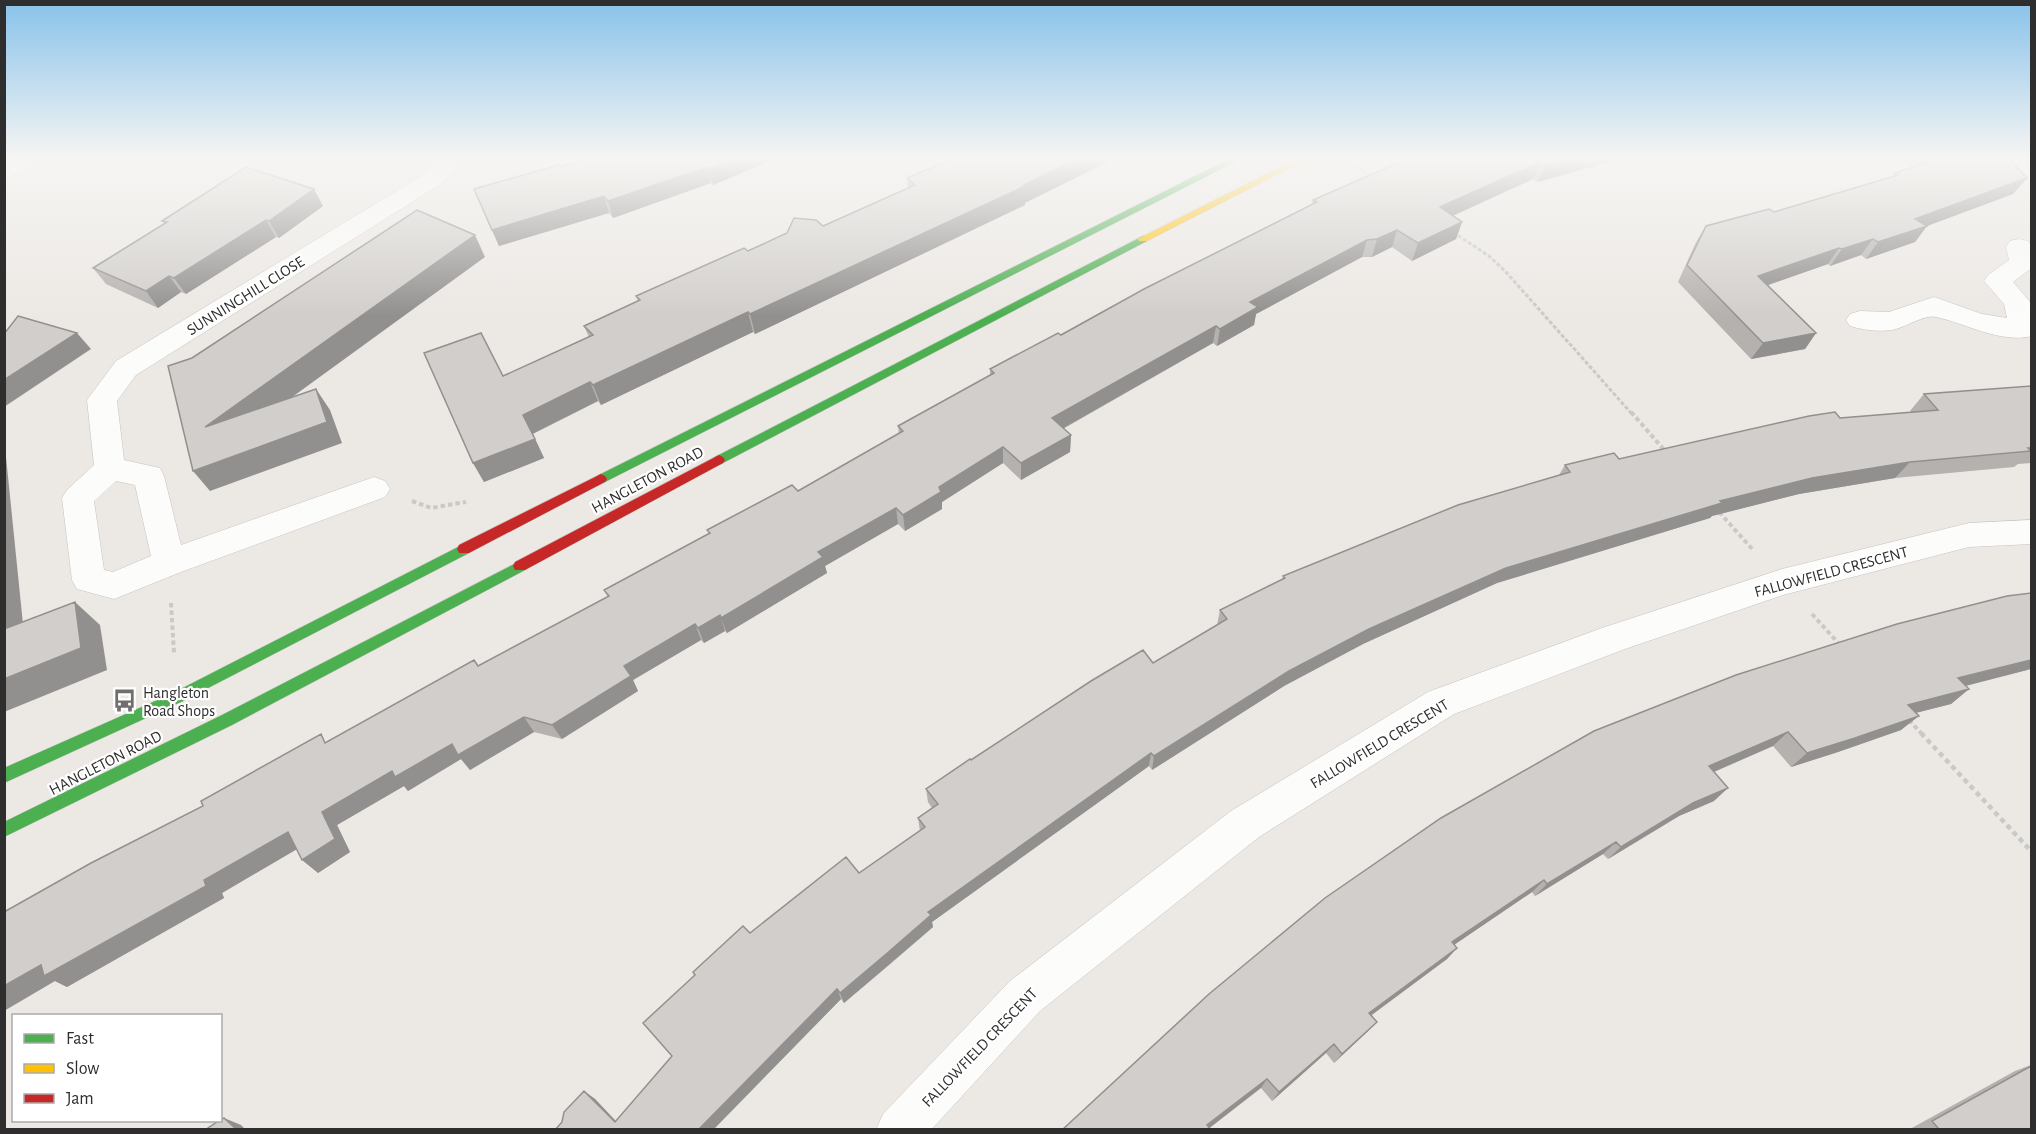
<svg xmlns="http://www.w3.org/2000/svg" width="2036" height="1134" font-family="'Alegreya Sans',sans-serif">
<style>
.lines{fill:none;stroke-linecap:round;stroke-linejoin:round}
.street-casing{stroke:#c5c4c5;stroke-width:1}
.fast-casing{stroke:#c6c5c4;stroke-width:1}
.slow-casing{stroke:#c6c5c4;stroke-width:1}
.jam-casing{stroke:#c6c5c4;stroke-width:1}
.path-far2{stroke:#c9c9c8;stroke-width:3;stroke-dasharray:4 2;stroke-linecap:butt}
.path-far1{stroke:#c9c9c8;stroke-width:4;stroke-dasharray:4.5 3;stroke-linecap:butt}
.path{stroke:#c9c9c8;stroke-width:4.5;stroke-dasharray:5 4;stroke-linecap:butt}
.street{fill:#fcfcfb;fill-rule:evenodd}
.fast{fill:#4caf50;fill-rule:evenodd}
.slow{fill:#ffc107;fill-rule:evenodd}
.jam{fill:#c62828;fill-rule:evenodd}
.wall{fill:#b4b1af}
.shaded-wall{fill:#92908e}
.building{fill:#d1cecb;stroke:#92908e;stroke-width:1.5}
.labels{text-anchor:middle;stroke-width:4.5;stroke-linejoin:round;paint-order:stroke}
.street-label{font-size:16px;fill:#2e2e2e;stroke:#fff}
.poi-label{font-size:16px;fill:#2e2e2e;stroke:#fff;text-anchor:start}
</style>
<rect width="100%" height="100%" fill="#ece8e4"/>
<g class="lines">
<defs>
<path id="street" d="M9,158H37C30,168 16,175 4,178V160Z
M437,158H461L444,182L136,375L117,401L124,460L160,468L164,476L181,545L374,477L385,481L390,489L385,497L181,572L114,599L77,589L72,580L62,498L67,490L94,465L87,400L116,361L428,172ZM116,481L135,485L151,556L113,572L104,570L94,501Z
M2019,239L2028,241L2032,247V268L2013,282L2030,302L2032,336C2001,344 1965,323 1936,317C1924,314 1905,328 1892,330C1879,332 1863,330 1850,326L1846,320L1850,314L1860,311L1889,312L1934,297L1982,314L2007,318L2004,304L1984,281L1988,275L2009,260L2006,247L2010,241Z
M2032,520V544L1969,547L1783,595L1625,649L1454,714L1259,837L1040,1011L931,1130H876L883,1114L1010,981L1231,811L1428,692L1602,628L1782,569L1969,523Z"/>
<path id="fast" d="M1231,158H1243L605,482H597L595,479L597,476Z
M1143,236L1147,237V241L723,463L719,465L713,460L715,457Z
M464,544L469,545L471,549L469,553L181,702L4,783V768L171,694Z
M520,561L525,562L527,566L525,570L232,725L4,837V822L222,715Z"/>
<path id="slow" d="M1298,158H1310L1147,241H1139L1138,239Z"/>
<path id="jam" d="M719,455L723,457L725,460L723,463L525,570H515L513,566L515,562Z
M601,474L605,476L607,479L605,482L469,553H459L457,549L459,545Z"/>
</defs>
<!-- street casing -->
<use href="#street" class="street-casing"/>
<!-- fast casing -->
<use href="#fast" class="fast-casing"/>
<!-- slow casing -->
<use href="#slow" class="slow-casing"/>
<!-- jam casing -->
<use href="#jam" class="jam-casing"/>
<!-- path-far2 -->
<path class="path-far2" d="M1343,158L1373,177
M1453,232L1489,256L1505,271L1632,414"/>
<!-- path-far1 -->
<path class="path-far1" d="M1631,412L1666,452
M412,501L431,508L466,502
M1719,512L1754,551
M171,603L174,653
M1812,614L1841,646
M1909,720L1922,734"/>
<!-- path -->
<path class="path" d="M1921,733L2032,852"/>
<!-- street -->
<use href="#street" class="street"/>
<!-- fast -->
<use href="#fast" class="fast"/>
<!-- slow -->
<use href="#slow" class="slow"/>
<!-- jam -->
<use href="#jam" class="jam"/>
</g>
<!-- wall -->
<path class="wall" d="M777,158L713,185L711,183L613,218L609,213L499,246L474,189L560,167Z
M1410,158H1623L1538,182L1533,179L1453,216L1462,222L1456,239L1412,261L1392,247L1372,257H1362L1256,314L1254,325L1217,346L1213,343L1063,429L1071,435L1070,452L1021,480L1003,463L942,502V509L905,531L898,524L825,566L827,573L727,633L725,631L704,643L701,640L633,680L638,691L562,739L534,732L470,770L461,759L408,791L404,786L337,825L350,852L318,873L297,849L222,893L224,898L67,987L55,981L328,741L479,666L608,597L604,590L709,534L707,530L798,491L899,434L898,426L990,375V369L1061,335L1312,204L1313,200Z
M1902,158H2008L2027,178L2013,194L1927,226L1915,242L1866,259L1861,255L1830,266L1828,264L1768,285L1816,333L1805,349L1751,359L1678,282L1696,242L1706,226L1774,212L1893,177L1895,173L1910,168Z
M907,178L1025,203V205L755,334L753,332L601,405L598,401L533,434L544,458L484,482L473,463L503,376L589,337L584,326L638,301L636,296L748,251L823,226L908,188Z
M323,206L279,238L276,237L186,294L181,292L158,308L106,284L93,268L165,224L162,221Z
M2031,386V463L2018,464L2014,467L1895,478L1799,494L1712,516L1710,518L1497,583L1363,644L1284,686L1152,770L1149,766L932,922L933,927L888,966L844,1003L841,999L713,1130L562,1122L584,1091L595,1099L616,1121L672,1056L750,933L859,873L920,831L918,818L932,808L928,802L926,789L971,760L1153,663L1217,625L1220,610L1282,580L1283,576L1559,475L1565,465L1619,459L1840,418L1911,412L1910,411L1924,394Z
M2031,669L1966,686L1969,689L1951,704L1916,713L1901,730L1838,752L1791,767L1773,746L1714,772V801L1679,816L1608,859L1603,854L1535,896L1532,892L1454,945L1457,948L1447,959L1371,1015L1368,1031L1334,1063L1326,1053L1272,1101L1261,1088L1062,1130L1594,731Z
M2031,1065V1130L1910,1129L2015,1071Z"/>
<!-- shaded-wall -->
<path class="shaded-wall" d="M736,158H777L713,185L709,169Z
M1078,158H1116L1025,203V205L755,334L750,314L1024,185Z
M1572,158H1623L1538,182L1545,166Z
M1540,162L1533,179L1434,224L1440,207Z
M707,167L711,183L613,218L608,201Z
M2027,178L2013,194L1927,226L1915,242L1866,259L1878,242L1915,219Z
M314,189L323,206L279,238L269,221Z
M604,196L609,213L499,246L492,230Z
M266,220L276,237L186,294L174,278Z
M1462,222L1456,239L1412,261L1418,243Z
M1397,230L1392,247L1372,257L1377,239Z
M475,235L485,257L222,448L205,427Z
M1873,239L1861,255L1830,266L1842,249Z
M1367,240L1362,257L1256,314L1254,325L1217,346L1220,329L1250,302Z
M1839,248L1828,264L1748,292L1758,276Z
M169,276L181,292L158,308L146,291Z
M748,312L753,332L601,405L593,385Z
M1216,326L1213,343L1051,435L1052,418Z
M77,333L91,349L4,407V380Z
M1816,333L1805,349L1751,359L1763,343Z
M590,382L598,401L532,434L523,415Z
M316,389L330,410L342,443L210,491L193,471Z
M1071,435L1070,452L1021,480V463Z
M535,439L544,458L484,482L473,463Z
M4,446L5,447L26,654L4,637Z
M1003,447V463L942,502V509L905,531L903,515L939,487Z
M1910,462L1895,478L1799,494L1712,516L1710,518L1497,583L1363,644L1284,686L1152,770L1154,756L1289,671L1369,629L1506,568L1720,501L1812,478Z
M896,508L898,524L825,566L827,573L727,633L721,618L818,552Z
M75,602L100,625L107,670L4,712V679Z
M720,615L725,631L704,643L698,628Z
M695,624L701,640L633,680L638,691L562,739L552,725L624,666Z
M2031,660V669L1941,692L1958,678Z
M1969,689L1951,704L1891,719L1908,705Z
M1919,716L1901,730L1838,752L1791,767L1807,753Z
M524,717L534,732L470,770L461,759L408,791L404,786L337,825L350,852L318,873L302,860L322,812L392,771L452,744Z
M1788,732L1773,746L1695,780L1709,766Z
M1151,753L1149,766L932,922L933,927L844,1003L840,993L928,912Z
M1728,788L1714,801L1679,816L1608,859L1621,847L1693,803Z
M288,832L304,845L222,893L224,898L67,987L55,981L4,1011V986L41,965L204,880Z
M1616,842L1603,854L1535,896L1547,884Z
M1544,880L1532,892L1442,953L1452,942Z
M1457,948L1447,959L1361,1023L1369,1013Z
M837,989L841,999L713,1130H698Z
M1377,1022L1368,1031L1334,1063L1342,1054Z
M1334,1044L1326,1053L1272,1101L1279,1092Z
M1267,1079L1261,1088L1207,1130V1125Z
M584,1091L595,1099L624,1130L615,1122Z
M224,1118L241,1125L246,1130H237Z"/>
<!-- building -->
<path class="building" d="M591,158H736L709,169L707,167L608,201L604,196L492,230L474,189L559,165L560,167Z
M954,158H1078L1024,185L1025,186L750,314L748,312L593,385L590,382L523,415L535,439L473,463L424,353L481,333L503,376L593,335L584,326L640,300L636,296L744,248L748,251L787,233L794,218L816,220L823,226L915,185L907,178Z
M1409,158H1572L1545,166L1540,162L1440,207L1462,222L1418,243L1397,230L1377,239L1367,240L1250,302L1258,307L1220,329L1216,326L1052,418L1071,435L1021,463L1003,447L939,487L941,492L903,515L896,508L818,552L823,557L721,618L720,615L698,628L695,624L624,666L631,676L552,725L524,717L458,755L452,744L395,777L392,771L322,812L335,839L302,860L288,832L204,880L206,886L44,976L41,965L4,986V912L91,863L203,806L201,801L321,734L325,743L474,660L478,666L609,596L604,590L710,533L707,530L792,485L798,491L903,431L898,426L994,373L990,369L1058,333L1061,335L1144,289L1317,202L1313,200Z
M1926,158H2008L2027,178L1915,219L1927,226L1878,242L1873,239L1842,249L1839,248L1758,276L1816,333L1763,343L1687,265L1706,226L1769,209L1774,212L1898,175L1895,173L1930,162Z
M246,167L314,189L269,221L266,220L174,278L169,276L146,291L93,268L167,222L162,221Z
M417,210L475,235L205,427L316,389L327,422L193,471L168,366L192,358Z
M18,316L77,333L4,380V334Z
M2031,386V448H2028L2031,451L1910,462L1812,478L1720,501L1722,503L1506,568L1369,629L1289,671L1154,756L1151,753L928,912L931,915L885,955L840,993L837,989L698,1130H555L562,1122L564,1112L584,1091L615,1122L672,1056L643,1023L695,975L693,972L743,926L750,933L846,857L859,873L925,827L918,818L938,804L926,789L970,759L971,760L1091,681L1143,650L1153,663L1227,619L1220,610L1285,578L1283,576L1458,505L1570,472L1565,465L1614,453L1619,459L1809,416L1835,412L1840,418L1938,410L1924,394Z
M2031,593V660L1958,678L1969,689L1908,705L1919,716L1855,738L1807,753L1788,732L1709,766L1728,788L1693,803L1621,847L1616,842L1547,884L1544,880L1452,942L1457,948L1369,1013L1377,1022L1342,1054L1334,1044L1279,1092L1267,1079L1207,1125L1211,1130H1062L1209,994L1325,898L1441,818L1594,731L1736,675L1897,624L2007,596Z
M75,602L81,648L4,679V629Z
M2031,1066V1130H1936L1938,1128L1932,1121Z
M224,1118L237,1130H205L220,1120Z"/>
<!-- sky -->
<linearGradient id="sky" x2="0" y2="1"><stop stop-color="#88c2ea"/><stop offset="0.5" stop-color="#f6f5f3"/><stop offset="1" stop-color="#f6f5f3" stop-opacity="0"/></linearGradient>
<rect width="2036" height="316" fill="url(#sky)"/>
<!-- icons -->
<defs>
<symbol id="bus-bare" viewBox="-9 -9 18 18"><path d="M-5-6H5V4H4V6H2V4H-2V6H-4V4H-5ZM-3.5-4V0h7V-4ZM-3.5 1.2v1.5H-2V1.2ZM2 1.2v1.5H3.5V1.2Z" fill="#706f6e" stroke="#fff" stroke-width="2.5" paint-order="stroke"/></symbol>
</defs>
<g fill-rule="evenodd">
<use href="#bus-bare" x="108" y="684" width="33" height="33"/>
</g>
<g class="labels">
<!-- street labels -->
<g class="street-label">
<text transform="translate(245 295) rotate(-32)" y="6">SUNNINGHILL CLOSE</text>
<text transform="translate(647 479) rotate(-28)" y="6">HANGLETON ROAD</text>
<text transform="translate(1831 571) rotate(-15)" y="6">FALLOWFIELD CRESCENT</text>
<text transform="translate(1379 743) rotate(-31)" y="6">FALLOWFIELD CRESCENT</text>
<text transform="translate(105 762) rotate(-27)" y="6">HANGLETON ROAD</text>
<text transform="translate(979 1047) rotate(-46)" y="6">FALLOWFIELD CRESCENT</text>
</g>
<!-- poi labels -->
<g class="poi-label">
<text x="143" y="698">Hangleton<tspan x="143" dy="18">Road Shops</tspan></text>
</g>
</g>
<!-- border -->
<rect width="2036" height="1134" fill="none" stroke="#2e2e2e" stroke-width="12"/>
<!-- legend -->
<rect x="12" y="1014" width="210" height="108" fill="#ffffff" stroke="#ababab" stroke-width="1.5"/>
<rect x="24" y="1034" width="30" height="9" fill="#4caf50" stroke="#ababab" stroke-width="1.5"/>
<text x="66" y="1044" font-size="18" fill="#2e2e2e">Fast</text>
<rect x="24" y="1064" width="30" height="9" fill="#ffc107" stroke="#ababab" stroke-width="1.5"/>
<text x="66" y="1074" font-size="18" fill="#2e2e2e">Slow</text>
<rect x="24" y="1094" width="30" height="9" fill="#c62828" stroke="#ababab" stroke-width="1.5"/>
<text x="66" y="1104" font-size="18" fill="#2e2e2e">Jam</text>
</svg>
